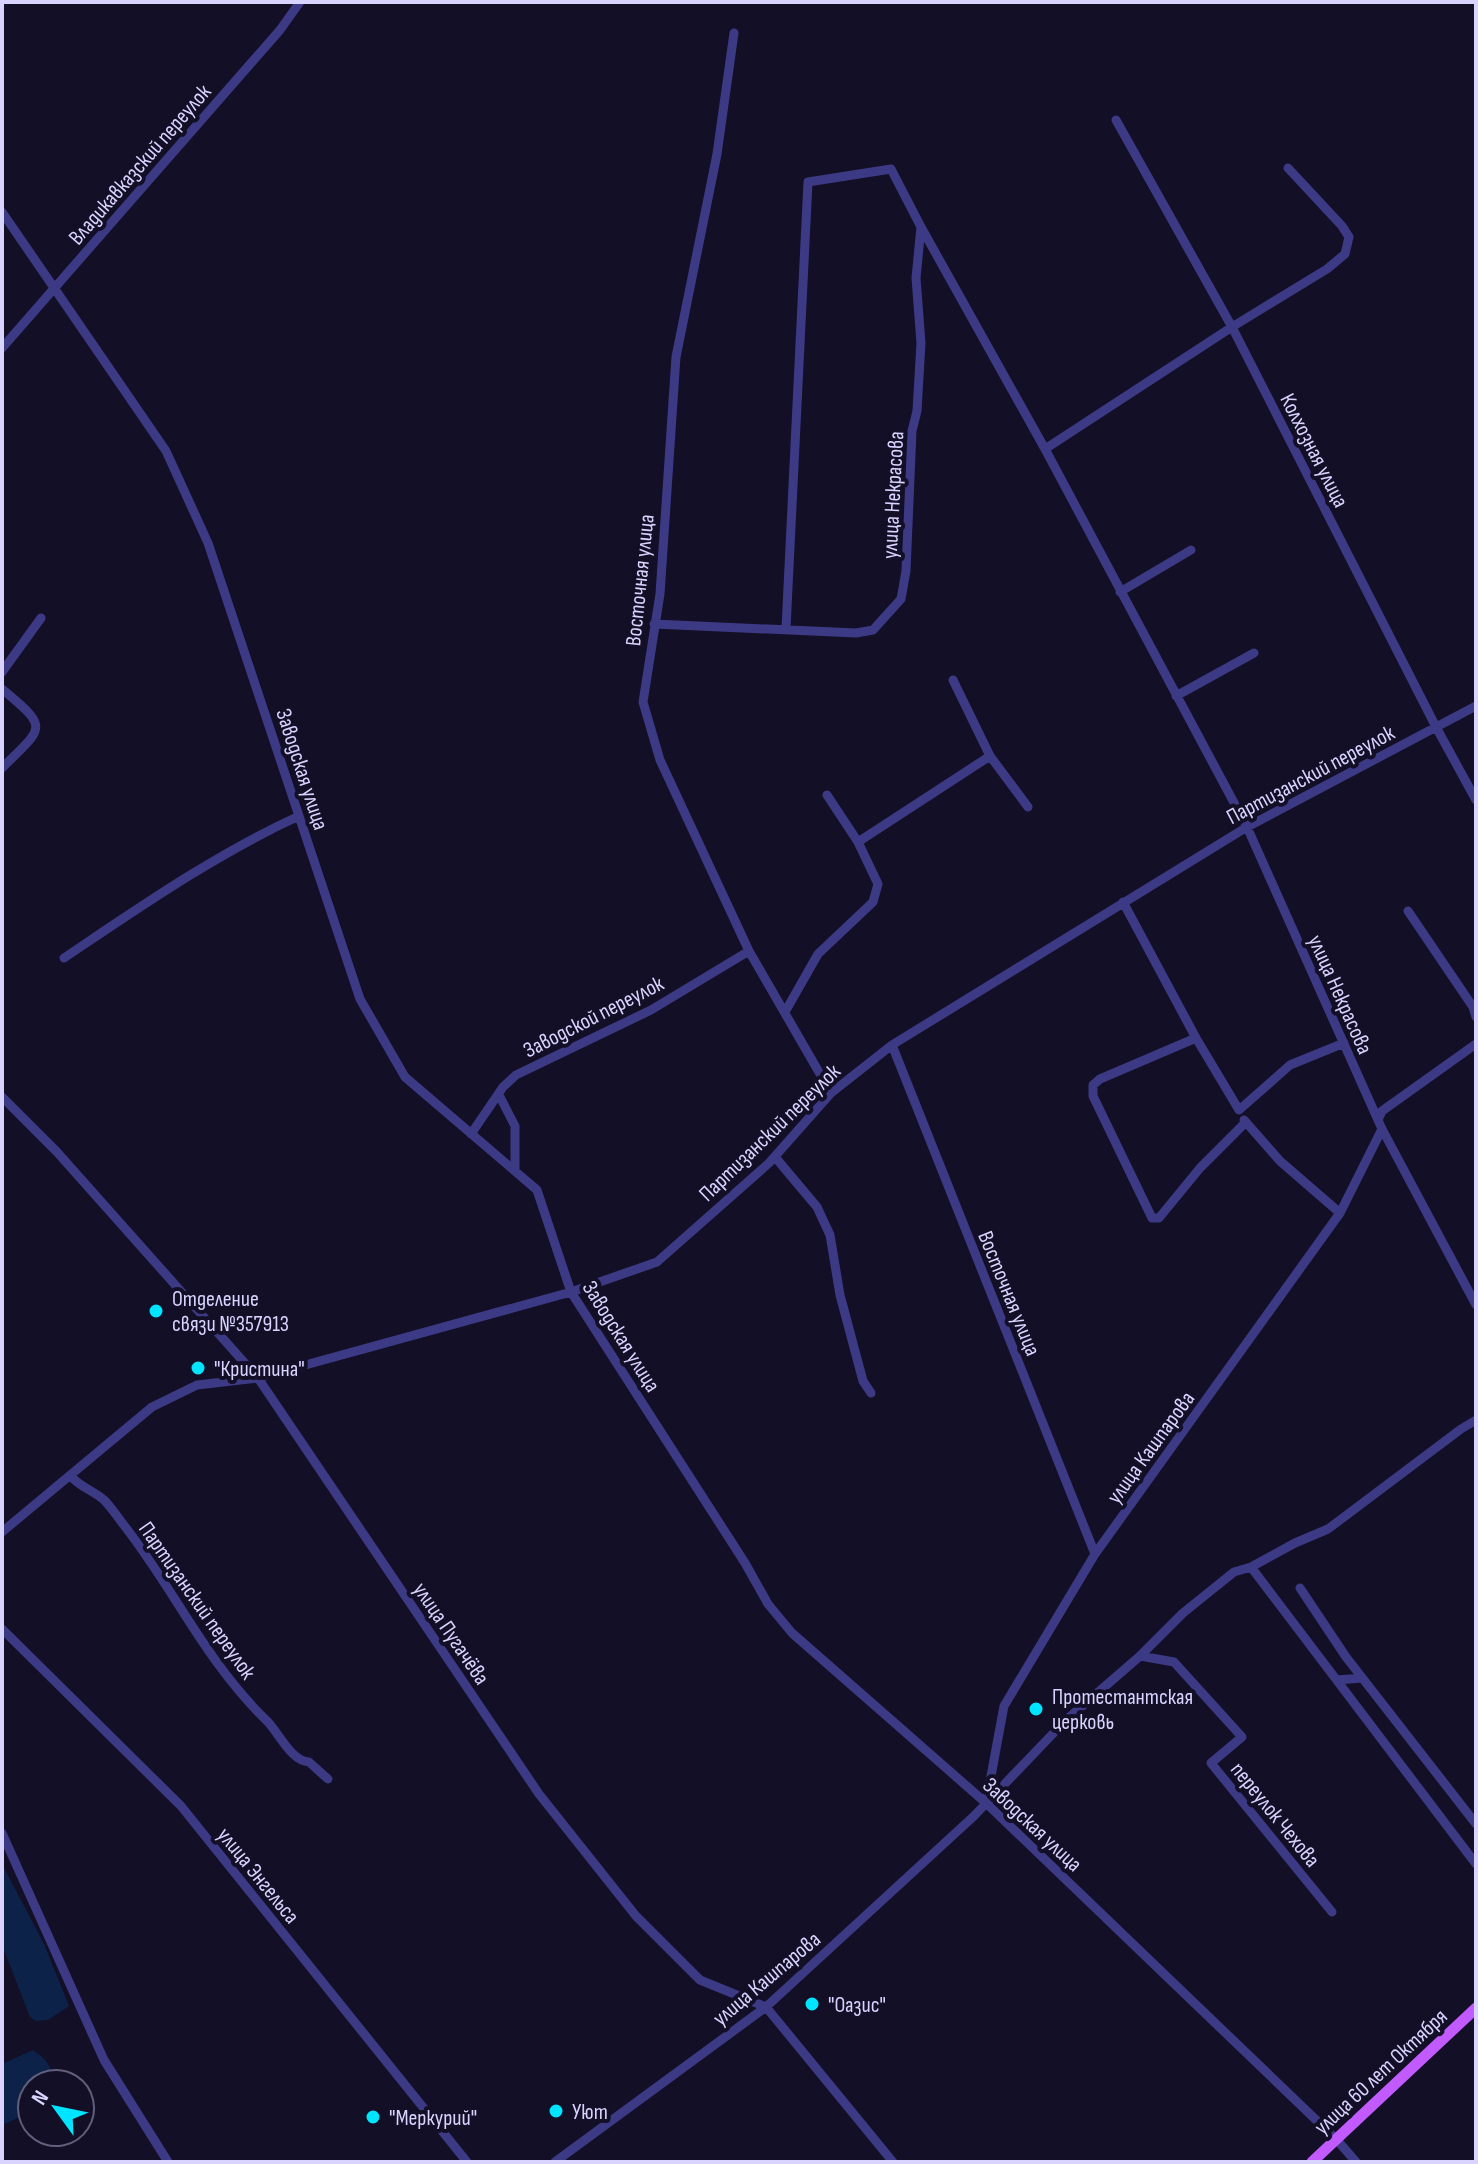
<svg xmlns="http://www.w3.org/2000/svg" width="1478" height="2164" font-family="'Sofia Sans Condensed',sans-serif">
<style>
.water{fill:#0c2248}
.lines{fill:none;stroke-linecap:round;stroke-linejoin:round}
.minor{stroke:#3d3a85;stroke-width:9}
.major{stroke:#c25bff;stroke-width:11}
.poi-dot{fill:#00e5ff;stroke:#130f26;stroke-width:3}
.labels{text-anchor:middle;stroke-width:8;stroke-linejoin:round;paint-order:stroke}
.street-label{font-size:22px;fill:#d9d4ff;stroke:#130f26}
.poi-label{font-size:22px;fill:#d9d4ff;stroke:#130f26;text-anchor:start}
</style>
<rect width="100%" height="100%" fill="#130f26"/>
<!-- water -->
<path class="water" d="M2,1864L44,1944L69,2006L48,2020L36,2021L30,2017L2,1945Z
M33,2050C46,2059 54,2068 53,2084H32V2112L2,2125V2064Z"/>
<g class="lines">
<!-- minor -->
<path class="minor" d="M734,33L717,154L676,357L660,594L643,702L660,760L749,951L831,1093
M1116,120L1232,327L1436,727L1476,800
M2,212L166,451L208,543L360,999L405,1077L537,1190L571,1292L745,1563L768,1604L792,1633L986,1803L1337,2140L1356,2162
M2,348L280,30L300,2
M1045,449L1232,327L1327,269L1345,254L1349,237L1342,226L1288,168
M1120,592L1191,550
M654,624L856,633L873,630L901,599L906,571L912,431L917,411L921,343L916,278L921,227
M786,628L808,182L891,169L921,227L1045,449L1247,827L1382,1129L1476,1305
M2,672L41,618
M953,680L990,756L1028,807
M2,689C50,729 44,726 2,768
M1176,696L1254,653
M827,795L858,842
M1123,902L1196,1038L1239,1110L1290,1065L1344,1043
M1408,911L1473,1007L1476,1017
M64,958C140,907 216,854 299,816
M785,1012L818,954L873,902L878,884L858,842L990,756
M1196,1038L1100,1079L1093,1085V1096L1152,1218H1159L1200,1168L1245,1123
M892,1045L1095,1554
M499,1095L515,1126V1171
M2,1097L57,1152L258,1378L539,1794L636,1916L700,1980L766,2007L893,2162
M1244,1120L1280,1161L1340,1213
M1378,1120L1382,1111L1476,1044
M471,1134L503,1087L516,1075L651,1010L749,951
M775,1157L817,1207L830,1235L840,1295L863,1381L871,1393
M70,1475C79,1487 93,1490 104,1500C111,1507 117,1516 123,1524C175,1590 205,1661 267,1721C279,1733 291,1761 309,1762L328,1779
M2,1532L152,1407L197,1385L258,1378L571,1292L657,1262L769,1163L831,1093L892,1045L1247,827L1476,706
M1251,1567L1476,1864
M1300,1588L1346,1657L1476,1824
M2,1629L181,1806L467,2162
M1140,1656L1174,1662L1242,1737L1211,1763L1332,1912
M1337,1680L1362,1678
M986,1803L1004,1706L1095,1554L1340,1213L1382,1129
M2,1833L104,2060L168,2162
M555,2162L766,2007L974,1816L1065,1721L1140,1656L1183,1613L1234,1572L1251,1567L1295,1543L1328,1529L1461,1429L1476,1420"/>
<!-- major -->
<path class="major" d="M1312,2162L1476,2008"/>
</g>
<!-- markers -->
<g class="poi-dot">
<circle cx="156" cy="1311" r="8"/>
<circle cx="198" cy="1368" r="8"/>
<circle cx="1036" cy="1709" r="8"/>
<circle cx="812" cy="2004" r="8"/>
<circle cx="556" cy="2111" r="8"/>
<circle cx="373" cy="2117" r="8"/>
</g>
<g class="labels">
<!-- street labels -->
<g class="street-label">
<text transform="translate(139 164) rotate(-49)" y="8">Владикавказский переулок</text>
<text transform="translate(1315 450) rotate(63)" y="8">Колхозная улица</text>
<text transform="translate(892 495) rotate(-87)" y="8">улица Некрасова</text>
<text transform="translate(639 580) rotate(-84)" y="8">Восточная улица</text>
<text transform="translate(303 769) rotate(72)" y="8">Заводская улица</text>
<text transform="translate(1310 774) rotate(-28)" y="8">Партизанский переулок</text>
<text transform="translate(1341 994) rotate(66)" y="8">улица Некрасова</text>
<text transform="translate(593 1016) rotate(-27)" y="8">Заводской переулок</text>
<text transform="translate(769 1132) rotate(-44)" y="8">Партизанский переулок</text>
<text transform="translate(1010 1293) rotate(68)" y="8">Восточная улица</text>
<text transform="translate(622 1336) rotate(58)" y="8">Заводская улица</text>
<text transform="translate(1150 1447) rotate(-54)" y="8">улица Кашпарова</text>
<text transform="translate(198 1600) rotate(55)" y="8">Партизанский переулок</text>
<text transform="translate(452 1633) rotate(56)" y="8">улица Пугачёва</text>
<text transform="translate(1276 1814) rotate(51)" y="8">переулок Чехова</text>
<text transform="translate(1033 1824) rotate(43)" y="8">Заводская улица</text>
<text transform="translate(259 1875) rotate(51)" y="8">улица Энгельса</text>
<text transform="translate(766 1978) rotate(-40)" y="8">улица Кашпарова</text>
<text transform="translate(1380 2071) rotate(-43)" y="8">улица 60 лет Октября</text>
</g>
<!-- poi labels -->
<g class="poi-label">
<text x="172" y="1306">Отделение<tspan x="172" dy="25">связи №357913</tspan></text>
<text x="214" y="1376">"Кристина"</text>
<text x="1052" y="1704">Протестантская<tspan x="1052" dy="25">церковь</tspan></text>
<text x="828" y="2012">"Оазис"</text>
<text x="572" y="2119">Уют</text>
<text x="389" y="2125">"Меркурий"</text>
</g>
</g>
<!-- border -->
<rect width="1478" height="2164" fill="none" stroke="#d9d4ff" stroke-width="8"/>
<!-- north arrow -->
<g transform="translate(56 2108) rotate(303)"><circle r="38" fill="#130f26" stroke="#625e7d" stroke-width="2"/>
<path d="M0-6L14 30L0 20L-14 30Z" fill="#00e5ff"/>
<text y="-12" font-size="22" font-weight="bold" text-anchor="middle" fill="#d9d4ff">N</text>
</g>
</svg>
